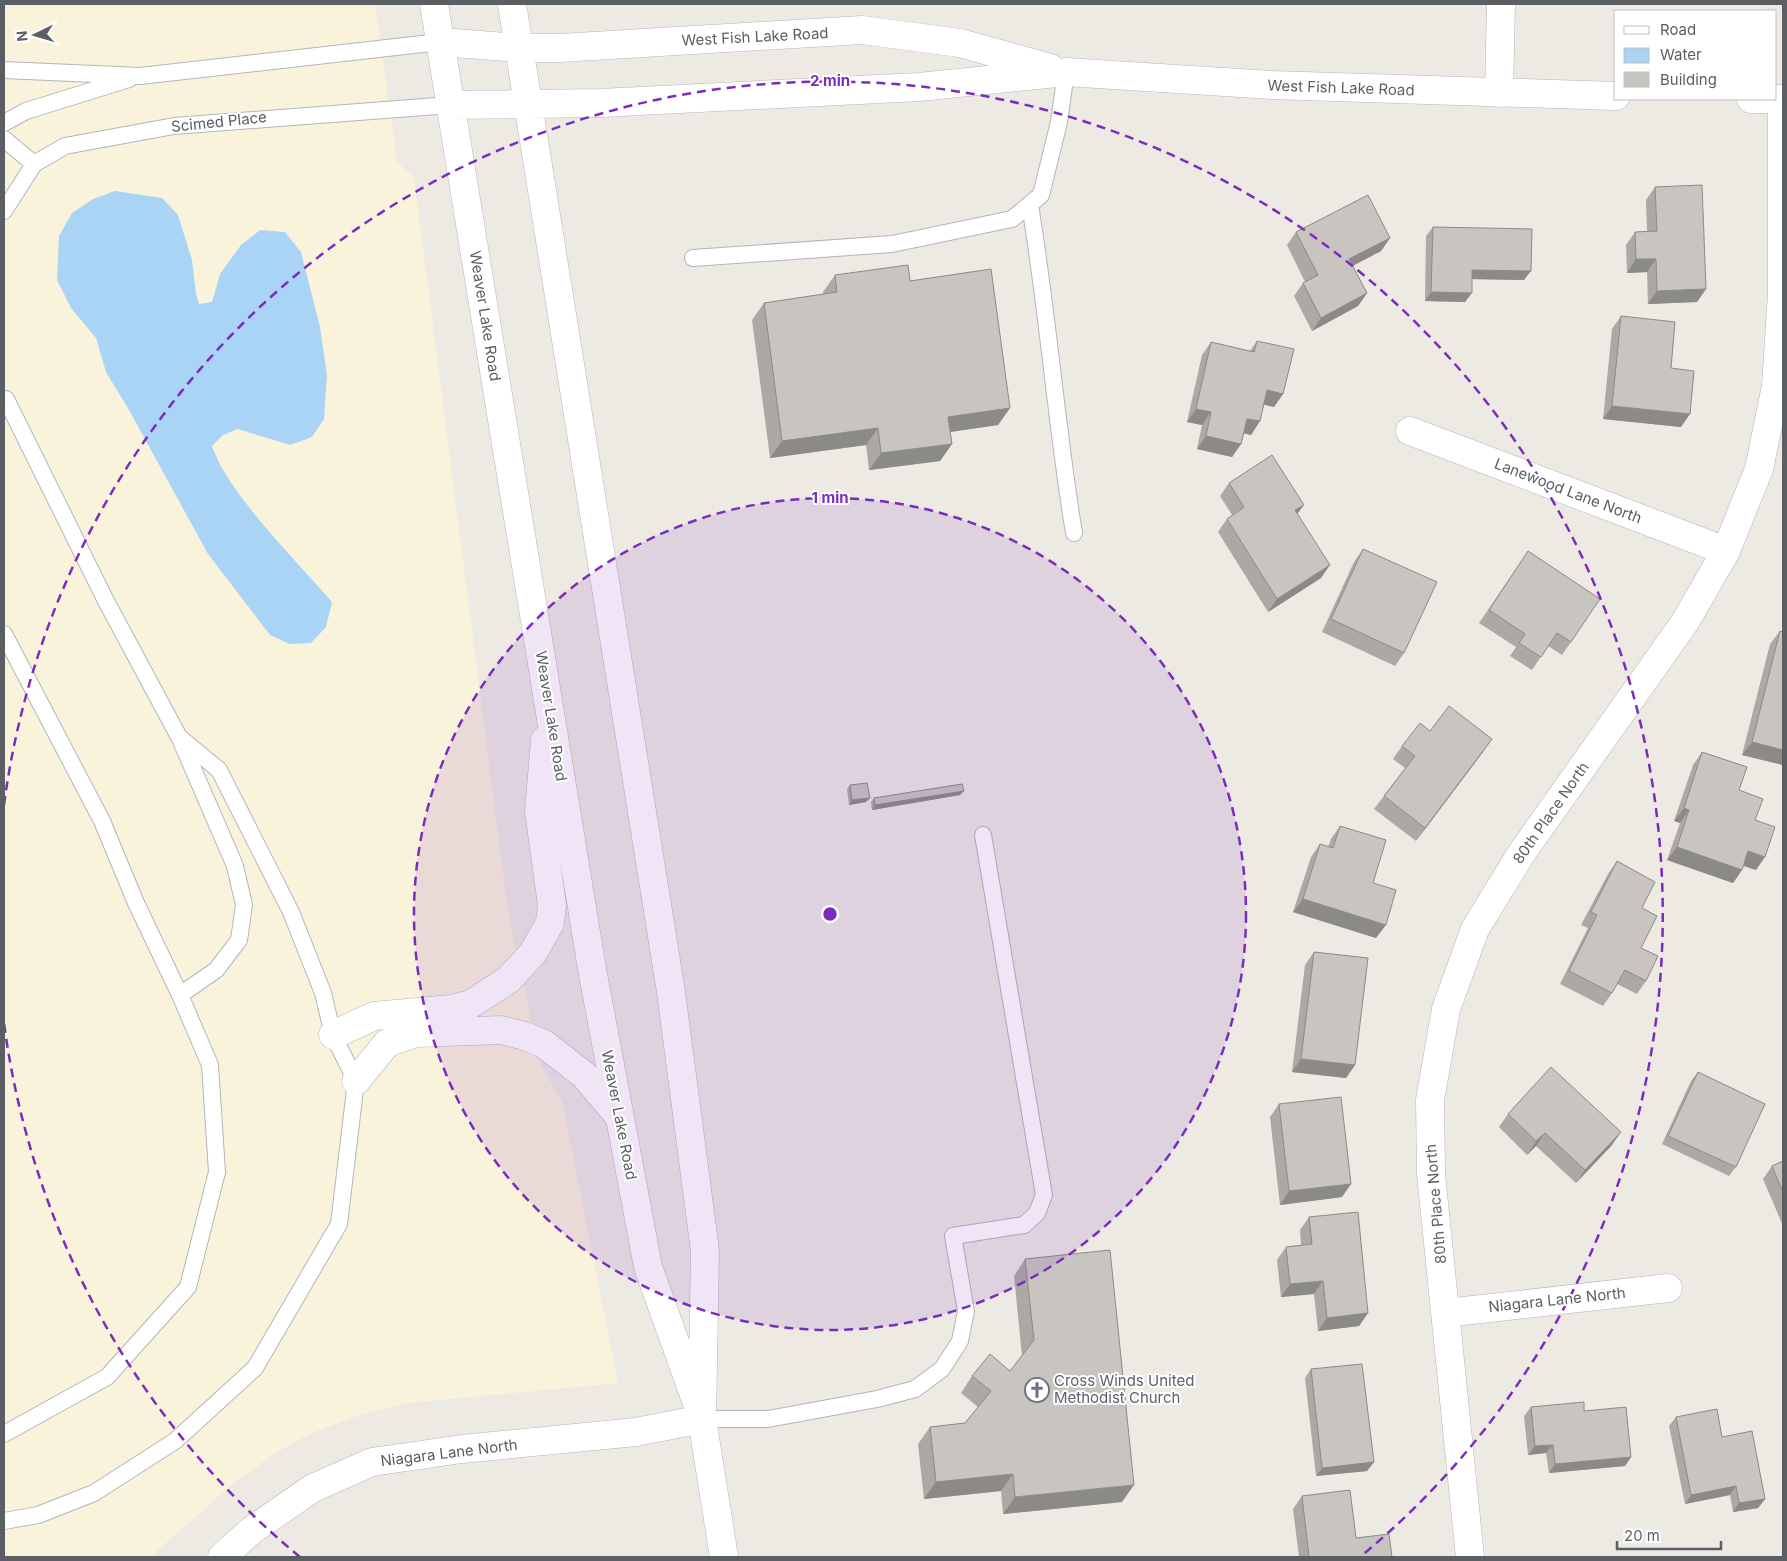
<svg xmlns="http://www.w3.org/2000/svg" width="1787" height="1561" font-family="Inter,sans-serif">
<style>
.commercial{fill:#faf3db}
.water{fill:#aad4f6}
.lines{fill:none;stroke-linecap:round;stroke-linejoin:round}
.lane-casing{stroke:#b4b5b9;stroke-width:18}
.street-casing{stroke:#b4b5b9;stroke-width:29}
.secondary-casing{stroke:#b5b7bc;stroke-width:29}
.lane{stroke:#fff;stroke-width:16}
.street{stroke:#fff;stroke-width:28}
.secondary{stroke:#fff;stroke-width:28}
.wall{fill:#aca9a5}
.shaded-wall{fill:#8c8a86}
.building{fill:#c8c5c0;stroke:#8c8a86}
.ring{fill:none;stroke:#7b2cbf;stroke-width:2.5;stroke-dasharray:9 6}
.labels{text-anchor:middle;stroke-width:4;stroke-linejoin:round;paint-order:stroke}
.street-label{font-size:15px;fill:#5b5e62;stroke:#fff}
.worship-label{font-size:15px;fill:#5b616d;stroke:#fff;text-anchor:start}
.centre{fill:#7b2cbf;stroke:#fff;stroke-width:2.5}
.ring-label{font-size:15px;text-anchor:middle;font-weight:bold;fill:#7b2cbf;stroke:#fff;stroke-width:4;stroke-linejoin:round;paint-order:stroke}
</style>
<rect width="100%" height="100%" fill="#eceae3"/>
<!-- commercial -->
<path class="commercial" d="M4,4H375L397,162L414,178L508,912L541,1066L562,1101L618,1383L408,1403L360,1415L314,1432L277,1452L236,1481L150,1557H4Z"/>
<!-- water -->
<path class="water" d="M115,191L162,198L178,215L192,260L196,294L199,304L212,302L220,274L241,245L260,230L285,232L301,252L320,327L327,375L324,419L312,437L290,445L238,429L223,435L212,446C228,494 298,562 332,602L326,627L311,643L290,644L270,635L208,554L129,410L106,372L96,338L71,308L57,280L59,236L72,213L93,199Z"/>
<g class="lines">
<defs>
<path id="lane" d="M4,70L140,76L440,42
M4,123L26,111L129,79
M4,139L34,164
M1030,205C1048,314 1056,424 1074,533
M4,211L34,164L65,146L174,126L450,105
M693,258L892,244L1012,219L1041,195L1059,122L1066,72
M4,634L102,821L136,903L180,995L210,1065L217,1172L188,1287L107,1377L4,1434
M180,995L216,970L239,940L244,905L235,866L181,741
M702,1419H768L877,1399L915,1389L942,1369L960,1341L966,1311L953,1236L1024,1225L1037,1213L1044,1195L983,835
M4,1521L38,1515L94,1493L175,1441L255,1368L339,1224L356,1081L333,1035L323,993L291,912L219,770L179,737L106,601L6,399"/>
<path id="street" d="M1499,93L1501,4
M1410,431L1726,551
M1446,1313L1668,1288
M222,1557L252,1530L313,1488L372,1462L462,1449L636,1432L702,1419
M1470,1557L1431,1174L1430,1100L1446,1009L1475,929L1521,854L1685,622L1726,551L1759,469L1776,386L1782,294V99"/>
<path id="secondary" d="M434,4L592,969L648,1267L697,1403
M512,4L671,992L705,1251L702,1419L724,1557
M440,42L519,48H560L862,30L960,43L1050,68
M1751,99H1783
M450,105L600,103L919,87L1066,72L1272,85L1616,96
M333,1035L374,1016L451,1009L471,1004L508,980L533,953L550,923L552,905L539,811L545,740
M356,1081L387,1043L416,1033L501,1030L525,1036L544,1044L584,1075L618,1115"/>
</defs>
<!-- lane casing -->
<use href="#lane" class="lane-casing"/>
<!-- street casing -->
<use href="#street" class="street-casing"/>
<!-- secondary casing -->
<use href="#secondary" class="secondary-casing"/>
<!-- lane -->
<use href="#lane" class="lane"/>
<!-- street -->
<use href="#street" class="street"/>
<!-- secondary -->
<use href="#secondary" class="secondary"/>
</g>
<!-- wall -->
<path class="wall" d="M1655,187L1706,289L1697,302L1648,304L1647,272L1627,273L1626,245L1635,232L1647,231L1646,200Z
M1433,227L1524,280L1472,279L1465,302L1425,301L1426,236Z
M1296,232L1390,238L1381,251L1353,266L1367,293L1358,306L1312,331L1294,296L1303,283L1305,282L1287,245Z
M835,275L910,281L1010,408L998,425L950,432L952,444L940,461L869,470L866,445L770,458L752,320L764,303L823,294V292Z
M1621,316L1671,368L1681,427L1603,419L1612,329Z
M1257,341L1283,394L1274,407L1264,405L1260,421L1251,435L1244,433L1241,444L1232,457L1197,449L1202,425L1187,422L1202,355L1211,342L1250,351Z
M1229,483L1304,505L1297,514L1321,578L1268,612L1218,532L1227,519L1232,515L1220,496Z
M1363,549L1404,653L1395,666L1322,632L1354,562Z
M1528,551L1571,642L1562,655L1548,646L1532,670L1510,656L1516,647L1479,623Z
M1780,631L1783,632V765L1742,755L1770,644Z
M1430,731L1483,752L1416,841L1374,809L1405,768L1393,759L1402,746Z
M1702,752L1739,790L1756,870L1743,866L1742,870L1733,883L1667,860L1680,823L1674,821L1693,765Z
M850,785L866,802L849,805L847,789Z
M960,795L872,810L871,802L874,798Z
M1340,826L1373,883L1376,938L1293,912L1311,857L1320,844L1328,847L1331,839Z
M1617,861L1642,908L1641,948L1646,981L1637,994L1617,984L1612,993L1603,1006L1560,984L1588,928L1581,925L1608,874Z
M1314,952L1355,1065L1346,1078L1292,1072L1305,965Z
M1698,1072L1736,1167L1729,1176L1662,1144L1691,1081Z
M1279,1104L1342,1197L1280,1205L1270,1117Z
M1508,1114L1612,1145L1576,1183L1536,1146L1527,1155L1499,1127Z
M1783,1161V1226L1763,1179L1772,1166Z
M1309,1217L1368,1313L1359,1326L1318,1331L1314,1294L1281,1297L1277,1260L1286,1247L1301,1245L1300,1230Z
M1025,1259L1122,1502L1003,1514L1001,1491L924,1499L918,1444L930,1427L965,1423L978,1407L961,1393L972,1376L1010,1371L1022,1356L1014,1276Z
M1311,1369L1374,1462L1367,1471L1316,1476L1305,1378Z
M1531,1407L1584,1411L1631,1457L1625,1466L1549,1473L1546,1453L1528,1455L1524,1416Z
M1676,1417L1722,1437L1765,1499L1758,1508L1733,1512L1730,1495L1685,1504L1669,1426Z
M1302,1496L1356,1538L1392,1557H1299L1293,1509Z"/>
<!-- shaded-wall -->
<path class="shaded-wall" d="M1390,238L1381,251L1340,272L1349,259Z
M1636,259H1656L1647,272L1627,273Z
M1472,270L1531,271L1524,280L1466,279Z
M1706,289L1697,302L1648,304L1657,291Z
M1431,292L1472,293L1465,302L1425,301Z
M1367,293L1358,306L1312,331L1321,318Z
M1267,390L1283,394L1274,407L1258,403Z
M1612,406L1690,414L1681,427L1603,419Z
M1010,408L998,425L936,434L948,417Z
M1196,409L1211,412L1202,425L1187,422Z
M1247,419L1260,421L1251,435L1238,432Z
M878,428L866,445L770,458L782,441Z
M1206,436L1241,444L1232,457L1197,449Z
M952,444L940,461L869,470L881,453Z
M1304,505L1294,518L1295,510Z
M1330,565L1321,578L1268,612L1277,599Z
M1492,739L1483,752L1416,841L1425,828Z
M1752,742L1783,750V765L1742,755Z
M964,791L960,795L872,810L875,805Z
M870,798L866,802L849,805L852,800Z
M1684,808L1689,810L1680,823L1674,821Z
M1677,847L1742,870L1733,883L1667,860Z
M1748,851L1765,857L1756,870L1739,864Z
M1303,899L1386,925L1376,938L1293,912Z
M1301,1059L1355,1065L1346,1078L1292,1072Z
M1621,1132L1612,1145L1576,1183L1585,1170Z
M1545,1133L1536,1146L1527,1155L1536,1141Z
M1351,1184L1342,1197L1280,1205L1289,1191Z
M1323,1281L1314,1294L1281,1297L1290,1284Z
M1368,1313L1359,1326L1318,1331L1327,1318Z
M1553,1445L1546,1453L1528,1455L1535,1446Z
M1631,1457L1625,1466L1549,1473L1555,1464Z
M1374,1462L1367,1471L1316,1476L1322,1468Z
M1013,1474L1001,1491L924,1499L936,1482Z
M1134,1485L1122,1502L1003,1514L1015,1497Z
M1736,1486L1730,1495L1685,1504L1691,1495Z
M1765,1499L1758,1508L1733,1512L1739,1503Z"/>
<!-- building -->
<path class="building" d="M1702,185L1706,289L1657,291L1656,259H1636L1635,232L1657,231L1655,187Z
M1368,195L1390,238L1349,259L1367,293L1321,318L1303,283L1318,275L1296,232Z
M1433,227L1532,229L1531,271L1472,270V293L1431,292Z
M908,265L910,281L991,269L1010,408L948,417L952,444L881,453L878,428L782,441L764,303L837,292L835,275Z
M1621,316L1675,322L1671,368L1694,371L1690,414L1612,406Z
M1257,341L1294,349L1283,394L1267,390L1260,421L1247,419L1241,444L1206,436L1211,412L1196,409L1211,342L1254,352Z
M1272,455L1304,505L1295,510L1330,565L1277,599L1227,519L1244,507L1229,483Z
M1363,549L1437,582L1404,653L1331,619Z
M1528,551L1600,599L1571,642L1557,633L1541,657L1519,643L1525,634L1489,610Z
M1780,631L1783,632V750L1752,742Z
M1449,706L1492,739L1425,828L1384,796L1415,756L1402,746L1420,723L1430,731Z
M1702,752L1747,767L1739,790L1763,799L1755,820L1775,827L1765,857L1748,851L1742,870L1677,847L1689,810L1684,808Z
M867,783L870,798L852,800L850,785Z
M962,784L964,791L875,805L874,798Z
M1340,826L1386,840L1373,883L1396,890L1386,925L1303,899L1320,844L1333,848Z
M1617,861L1655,882L1642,908L1657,916L1641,948L1658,956L1646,981L1625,970L1612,993L1569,971L1597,915L1591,912Z
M1314,952L1368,958L1355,1065L1301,1059Z
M1551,1067L1621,1132L1585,1170L1545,1133L1536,1141L1508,1114Z
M1698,1072L1765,1104L1736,1167L1668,1136Z
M1341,1097L1351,1184L1289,1191L1279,1104Z
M1783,1161V1192L1772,1166Z
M1358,1212L1368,1313L1327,1318L1323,1281L1290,1284L1286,1247L1312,1244L1309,1217Z
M1110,1250L1134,1485L1015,1497L1013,1474L936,1482L930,1427L965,1423L991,1391L972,1376L990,1354L1010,1371L1034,1340L1025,1259Z
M1362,1364L1374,1462L1322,1468L1311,1369Z
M1584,1402V1411L1626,1407L1631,1457L1555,1464L1553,1445L1535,1446L1531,1407Z
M1717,1409L1722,1437L1752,1431L1765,1499L1739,1503L1736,1486L1691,1495L1676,1417Z
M1350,1490L1356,1538L1389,1534L1392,1557H1309L1302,1496Z"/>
<!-- distance rings -->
<circle cx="830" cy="914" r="416" fill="#7b2cbf" fill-opacity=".12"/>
<g class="ring">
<circle cx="830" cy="914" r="416"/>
<path d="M300 1557A833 833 0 0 1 4 1023M4 805A833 833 0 1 1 1360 1557"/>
</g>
<!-- icons -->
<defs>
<symbol id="church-ring" viewBox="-11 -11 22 22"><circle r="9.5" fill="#fff" stroke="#6b7280" stroke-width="1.5"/><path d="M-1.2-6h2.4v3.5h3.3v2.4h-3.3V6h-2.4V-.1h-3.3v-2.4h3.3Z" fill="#6b7280"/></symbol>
</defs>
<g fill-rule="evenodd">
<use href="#church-ring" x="1023" y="1376" width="28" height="28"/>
</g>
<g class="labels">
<!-- street labels -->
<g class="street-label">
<text transform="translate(755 37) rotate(-3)" y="5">West Fish Lake Road</text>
<text transform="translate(1341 88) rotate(2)" y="5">West Fish Lake Road</text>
<text transform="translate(219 122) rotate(-6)" y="5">Scimed Place</text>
<text transform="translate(485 316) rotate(81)" y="5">Weaver Lake Road</text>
<text transform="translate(1568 491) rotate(21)" y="5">Lanewood Lane North</text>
<text transform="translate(551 716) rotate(81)" y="5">Weaver Lake Road</text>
<text transform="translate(1551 813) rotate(-55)" y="5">80th Place North</text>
<text transform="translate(619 1115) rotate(79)" y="5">Weaver Lake Road</text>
<text transform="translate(1436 1204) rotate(-95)" y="5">80th Place North</text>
<text transform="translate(1557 1300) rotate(-6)" y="5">Niagara Lane North</text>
<text transform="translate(449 1453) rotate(-7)" y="5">Niagara Lane North</text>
</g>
<!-- worship labels -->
<g class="worship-label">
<text x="1054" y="1386">Cross Winds United<tspan x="1054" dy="17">Methodist Church</tspan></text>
</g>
</g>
<circle cx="830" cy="914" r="8" class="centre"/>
<g class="ring-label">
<text x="830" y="86">2 min</text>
<text x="830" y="503">1 min</text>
</g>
<!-- border -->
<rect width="1787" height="1561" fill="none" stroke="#5b5e62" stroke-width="10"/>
<!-- legend -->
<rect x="1614" y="10" width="162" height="90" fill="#ffffff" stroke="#bdbfc0"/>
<rect x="1624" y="26" width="25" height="8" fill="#ffffff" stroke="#bdbfc0"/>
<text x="1660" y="35" font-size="15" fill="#5b5e62">Road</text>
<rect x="1624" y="48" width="25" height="15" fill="#aad4f6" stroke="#bdbfc0"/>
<text x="1660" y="60" font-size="15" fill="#5b5e62">Water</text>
<rect x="1624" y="72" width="25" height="15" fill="#c8c5c0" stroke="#bdbfc0"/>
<text x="1660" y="85" font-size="15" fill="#5b5e62">Building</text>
<!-- north arrow -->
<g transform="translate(35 35) rotate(265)" stroke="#ffffff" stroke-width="4" paint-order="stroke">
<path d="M0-4L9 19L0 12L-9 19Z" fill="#5b5e62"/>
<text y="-8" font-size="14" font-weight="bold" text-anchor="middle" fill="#5b5e62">N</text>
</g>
<!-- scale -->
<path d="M1617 1541v8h104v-8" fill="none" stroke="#5b5e62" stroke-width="2.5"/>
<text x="1624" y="1541" font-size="15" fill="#5b5e62" stroke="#ffffff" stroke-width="4" paint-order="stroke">20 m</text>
</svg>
